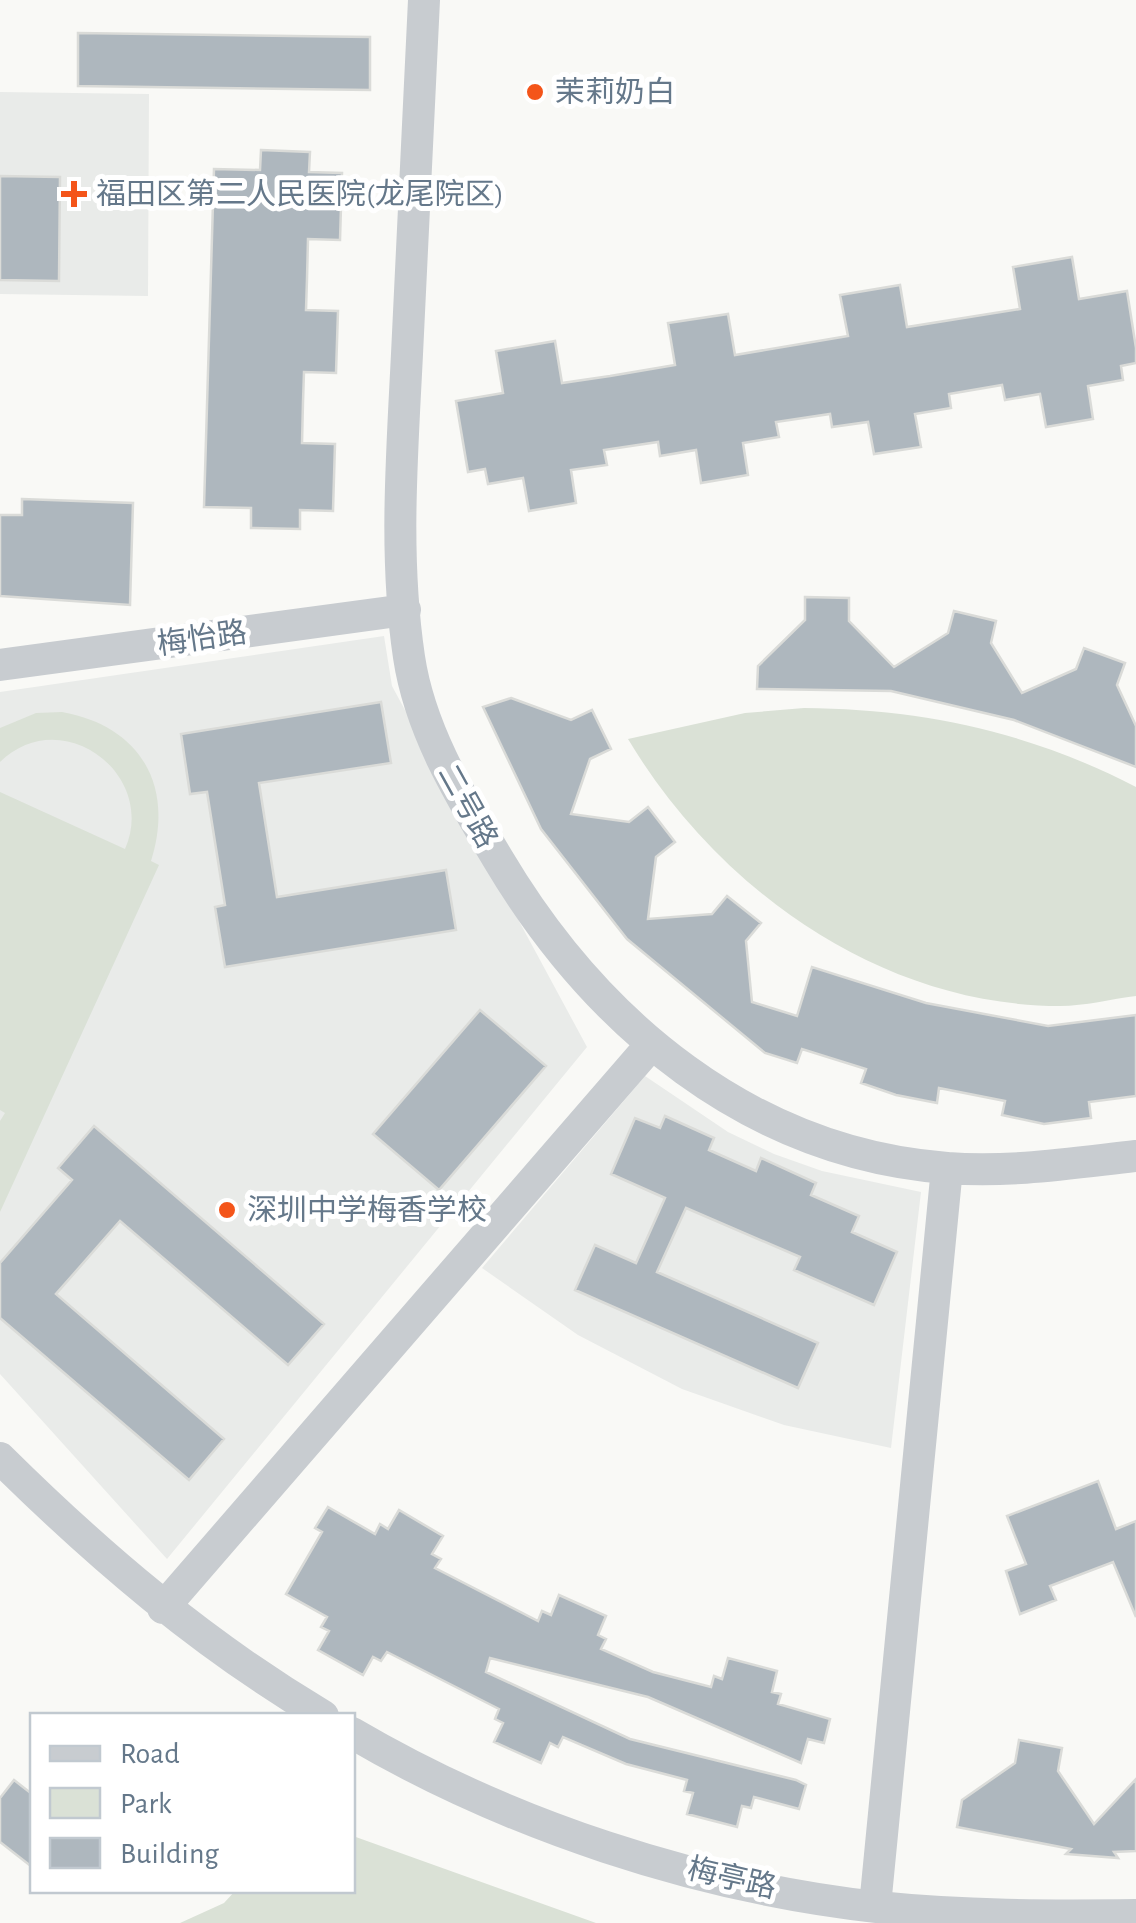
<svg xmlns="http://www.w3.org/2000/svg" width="1136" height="1923" font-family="'Alegreya Sans','Noto Sans SC',sans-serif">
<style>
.built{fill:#e9ebe9}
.green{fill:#dae1d6}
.building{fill:#aeb7be;stroke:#dadbd8;stroke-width:2.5}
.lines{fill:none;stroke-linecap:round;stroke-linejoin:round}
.street{stroke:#c8ccd0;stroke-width:32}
.poi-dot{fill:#f4551a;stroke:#fff;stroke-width:4}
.labels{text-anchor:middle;stroke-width:10;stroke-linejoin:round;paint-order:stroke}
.poi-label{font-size:30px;fill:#65788a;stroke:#fff;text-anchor:start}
.street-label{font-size:30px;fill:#65788a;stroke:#fff}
</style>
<rect width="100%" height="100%" fill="#f9f9f6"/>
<!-- built -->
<path class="built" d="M0,92L149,94L148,296L0,294Z
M384,636L392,686L587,1047L167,1559L0,1374V692Z
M645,1076L728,1132L774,1154L822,1171L921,1192L891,1448L784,1425L682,1389L578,1335L482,1268Z"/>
<!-- green -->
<path class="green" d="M804,708C923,709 1030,732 1136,787V996C1111,999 1085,1006 1060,1006C880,1006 717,888 628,739L745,713Z
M62,712C140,726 175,785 151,861L159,865L0,1212V1121L5,1113L0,1110V792L125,849C158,774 61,702 0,762V728L36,713Z
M353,1836L596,1923H180L224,1903L235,1891L352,1890Z"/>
<!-- building -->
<path class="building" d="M78,33L370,37V90L78,86Z
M261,150L310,152L309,172L342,173L340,240L308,239L307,279L306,310L338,311L336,373L304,372L303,402L302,443L335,444L333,511L300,510V529L251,528V508L204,507L214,169L260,170Z
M0,176L60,177L59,281L0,280Z
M1072,257L1079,299L1127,291L1136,348V363L1121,366L1123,380L1088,386L1093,419L1046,427L1040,394L1005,400L1002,385L949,394L951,408L915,414L921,447L874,454L868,422L832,427L830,414L776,422L779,437L743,443L748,475L701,483L696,450L660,456L658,442L604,450L607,465L571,470L576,503L529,511L523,478L488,484L485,469L468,472L456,401L503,393L496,351L555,341L562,383L610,376L675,365L668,323L728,314L735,355L848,336L840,295L900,285L907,327L1020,309L1013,267Z
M22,499L133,503L130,605L0,596V515H22Z
M805,597L849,598V621L894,667L948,633L954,611L996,621L991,643L1022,693L1076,669L1084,648L1125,663L1117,685L1136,726V767L1014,720L891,691L757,689L758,666L805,620Z
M511,698L571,720L592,710L611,749L590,759L571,814L629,822L648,807L675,842L656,857L648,919L712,914L727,896L761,923L746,941L752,1002L797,1016L812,967L926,1003L1048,1026L1136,1015V1096L1089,1102L1091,1118L1044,1124L1002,1115L1005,1101L939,1088L937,1103L896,1095L861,1083L866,1069L802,1049L797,1063L765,1053L627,939L541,829L483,707Z
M381,702L391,763L259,783L277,897L446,870L456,930L225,967L215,907L225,905L207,792L190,794L181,734Z
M480,1010L546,1066L439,1190L373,1134Z
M665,1116L714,1138L709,1150L756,1171L761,1158L816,1183L811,1195L859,1216L852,1232L897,1252L874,1305L794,1270L800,1257L686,1208L657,1272L818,1343L798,1388L575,1290L595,1245L636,1263L665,1198L611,1174L635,1118L660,1128Z
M94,1126L324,1324L288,1365L120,1221L56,1294L224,1439L189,1480L0,1318V1263L72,1180L58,1168Z
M1098,1481L1116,1529L1136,1521V1617L1113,1562L1050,1586L1056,1600L1020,1614L1006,1571L1026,1564L1007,1516Z
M328,1507L375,1534L380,1524L388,1529L399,1510L443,1536L432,1554L441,1559L435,1568L538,1621L542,1611L551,1615L559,1595L606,1616L598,1635L606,1639L601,1649L653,1672L711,1687L714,1676L722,1679L728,1658L777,1671L772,1692L781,1694L778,1704L830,1719L824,1743L808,1739L801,1763L648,1697L490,1658L486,1672L630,1739L796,1780L806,1785L799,1809L754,1797L751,1808L742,1806L737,1827L687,1814L693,1793L684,1791L687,1780L626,1764L563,1737L558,1747L550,1743L541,1763L494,1742L503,1723L495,1719L499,1709L387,1652L381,1661L373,1657L363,1675L318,1650L329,1631L321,1627L327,1617L286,1594L322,1532L315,1528Z
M1019,1740L1062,1748L1058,1771L1094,1824L1136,1779V1851L1114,1852L1118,1858L1066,1854L1071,1849L957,1827L962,1800L1015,1763Z
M14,1780L32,1794V1867L0,1842V1798Z"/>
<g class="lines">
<!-- street -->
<path class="street" d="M424,0C418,118 413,236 407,354C402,456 394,556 409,657C420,731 461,797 498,859C596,1024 750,1153 947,1168C1010,1173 1073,1163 1136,1156
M0,665L405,610
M0,1458C99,1556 202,1644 323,1716
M163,1608L650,1046
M352,1733C509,1825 697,1887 877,1907C964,1916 1049,1916 1136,1915
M875,1906L947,1168"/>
</g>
<!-- markers -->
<g class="poi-dot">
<circle cx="535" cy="92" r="10"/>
<path d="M69 179h10v10h10v10h-10v10h-10v-10h-10v-10h10z"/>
<circle cx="227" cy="1210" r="10"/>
</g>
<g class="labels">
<!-- poi labels -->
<g class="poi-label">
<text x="555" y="102">茉莉奶白</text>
<text x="96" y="204">福田区第二人民医院(龙尾院区)</text>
<text x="247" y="1220">深圳中学梅香学校</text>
</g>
<!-- street labels -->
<g class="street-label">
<text transform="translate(202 638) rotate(-8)" y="10">梅怡路</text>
<text transform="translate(468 806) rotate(61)" y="10">二号路</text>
<text transform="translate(732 1878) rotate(13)" y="10">梅亭路</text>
</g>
</g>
<!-- legend -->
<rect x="30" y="1713" width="325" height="180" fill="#ffffff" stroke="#c1c9d0" stroke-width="2.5"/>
<rect x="50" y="1746" width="50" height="15" fill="#c8ccd0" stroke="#c1c9d0" stroke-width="2.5"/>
<text x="120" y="1763" font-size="30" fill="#65788a">Road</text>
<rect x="50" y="1788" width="50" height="30" fill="#dae1d6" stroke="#c1c9d0" stroke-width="2.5"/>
<text x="120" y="1813" font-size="30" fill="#65788a">Park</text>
<rect x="50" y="1838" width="50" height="30" fill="#aeb7be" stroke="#c1c9d0" stroke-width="2.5"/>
<text x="120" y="1863" font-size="30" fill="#65788a">Building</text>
</svg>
